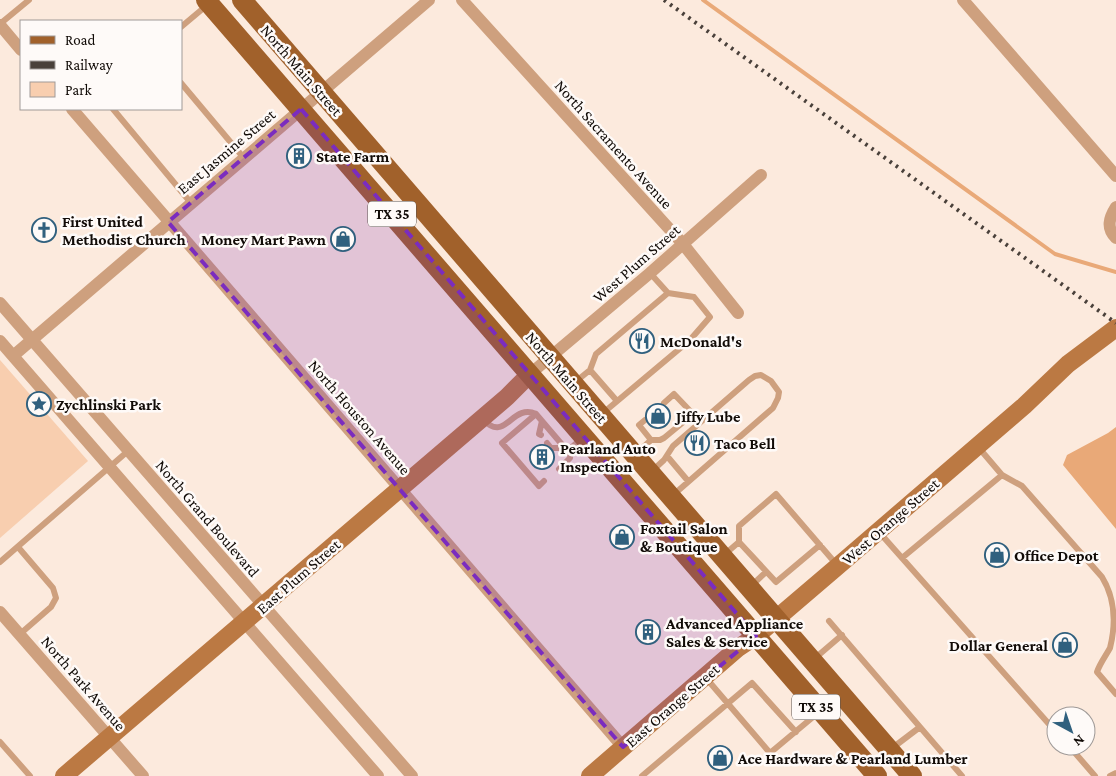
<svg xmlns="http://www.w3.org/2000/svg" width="1116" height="776" font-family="'Crimson Pro',serif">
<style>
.green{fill:#f8ceaf}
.water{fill:#e9a978}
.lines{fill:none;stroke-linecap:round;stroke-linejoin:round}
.stream{stroke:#e9a978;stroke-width:4}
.lane{stroke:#cea07e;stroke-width:6}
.street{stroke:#cea07e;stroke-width:12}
.secondary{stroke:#bb7943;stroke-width:18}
.primary{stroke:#a1612b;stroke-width:20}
.rail{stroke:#49403a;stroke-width:4;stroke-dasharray:2.5 5;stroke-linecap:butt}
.marked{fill:#7b2cbf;fill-opacity:0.2;stroke:#7b2cbf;stroke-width:4;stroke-dasharray:10 6;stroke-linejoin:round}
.labels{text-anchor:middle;stroke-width:5;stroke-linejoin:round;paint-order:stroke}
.shield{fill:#fefaf8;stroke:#58534f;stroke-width:1}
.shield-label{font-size:15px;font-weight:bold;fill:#110b07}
.street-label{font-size:16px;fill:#110b07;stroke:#fefaf8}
.poi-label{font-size:16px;font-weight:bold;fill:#110b07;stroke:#fefaf8;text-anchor:start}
</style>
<rect width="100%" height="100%" fill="#fceadd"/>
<!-- green -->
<path class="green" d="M0,360L88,461L0,538Z"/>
<!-- water -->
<path class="water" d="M1116,427V529L1063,465L1067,455L1108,433Z"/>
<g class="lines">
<!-- stream -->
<path class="stream" d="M703,0L1055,254L1116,272"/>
<!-- lane -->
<path class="lane" d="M0,24L29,0
M181,27L206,6
M181,83L243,157
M113,109L191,203
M650,273L668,293
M590,370L617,401
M574,383L590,370L596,354L668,293L694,297L710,317L690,340L603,413
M536,414L502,443L539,486L544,481
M484,420C505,443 512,403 536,414L565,448H571L581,439
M645,420L639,425L651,440
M541,435L539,434L542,421
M547,443L551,448H565
M979,448L1002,475L1022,486L1102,577C1115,598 1116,624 1110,648C1105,657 1100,663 1097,672L1116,694
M636,454L651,440H660L664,438L693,414L674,394L664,403
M667,456L688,481
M559,469L570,458L571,448
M651,472L664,460L673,446L749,380L755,376L761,375L771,381L779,392L778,398L773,408L672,496
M879,532L1056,732
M739,542L776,582L820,545
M18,547L53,588L56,598L51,607L20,634
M725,554L739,542V526L776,494L837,565
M902,558L1002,475
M0,562L128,451
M751,586L766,572
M829,621L962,776
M814,659L842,635
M706,678L770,753L819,712
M0,742L30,776
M1069,746L1095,776
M891,749L920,727
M642,776L752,683L796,732
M1110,776L1116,773"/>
<!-- street -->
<path class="street" d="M462,0L683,244L738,313
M963,0L1116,176
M0,25L21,50
M72,109L623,747
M1116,207C1109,218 1106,228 1116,238
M0,303L412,776
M0,341L378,776
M13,356L429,0
M530,374L650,273L761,175
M0,612L143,776"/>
<!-- secondary -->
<path class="secondary" d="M64,776L507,397L530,374
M590,776L738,648L756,636L838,566L1024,406L1068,364L1116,328"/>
<!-- primary -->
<path class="primary" d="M206,0L877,776
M242,0L912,776"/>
<!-- rail -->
<path class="rail" d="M664,0L1116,323"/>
</g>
<!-- marked area -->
<path class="marked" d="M301,109L756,636L623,747L168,222Z"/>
<!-- icons -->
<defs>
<symbol id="building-ring" viewBox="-11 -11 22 22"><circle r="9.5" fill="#fefaf8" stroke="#30607e" stroke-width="1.5"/><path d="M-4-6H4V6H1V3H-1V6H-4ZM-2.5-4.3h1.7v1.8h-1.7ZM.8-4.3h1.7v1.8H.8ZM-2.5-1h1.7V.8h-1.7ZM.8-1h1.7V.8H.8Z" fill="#30607e"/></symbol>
<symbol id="church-ring" viewBox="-11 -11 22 22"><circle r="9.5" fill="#fefaf8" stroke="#30607e" stroke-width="1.5"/><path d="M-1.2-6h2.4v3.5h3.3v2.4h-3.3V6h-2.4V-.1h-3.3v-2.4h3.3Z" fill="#30607e"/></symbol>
<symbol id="shop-ring" viewBox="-11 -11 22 22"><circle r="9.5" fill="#fefaf8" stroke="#30607e" stroke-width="1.5"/><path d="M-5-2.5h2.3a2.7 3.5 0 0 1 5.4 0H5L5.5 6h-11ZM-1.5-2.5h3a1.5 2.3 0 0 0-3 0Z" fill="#30607e"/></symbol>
<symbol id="restaurant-ring" viewBox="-11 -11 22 22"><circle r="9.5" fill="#fefaf8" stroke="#30607e" stroke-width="1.5"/><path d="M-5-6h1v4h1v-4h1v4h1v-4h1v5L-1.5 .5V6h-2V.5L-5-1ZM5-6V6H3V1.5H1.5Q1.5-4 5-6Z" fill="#30607e"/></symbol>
<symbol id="sight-ring" viewBox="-11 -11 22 22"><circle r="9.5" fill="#fefaf8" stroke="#30607e" stroke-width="1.5"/><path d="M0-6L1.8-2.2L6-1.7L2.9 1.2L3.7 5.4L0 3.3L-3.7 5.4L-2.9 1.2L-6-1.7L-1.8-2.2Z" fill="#30607e"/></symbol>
</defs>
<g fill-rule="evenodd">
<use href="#building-ring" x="285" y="142" width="28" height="28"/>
<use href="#church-ring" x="30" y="216" width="28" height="28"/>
<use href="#shop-ring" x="329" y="225" width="28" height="28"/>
<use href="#restaurant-ring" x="628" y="327" width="28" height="28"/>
<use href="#sight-ring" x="25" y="390" width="28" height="28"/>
<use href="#shop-ring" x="644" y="402" width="28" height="28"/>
<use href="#restaurant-ring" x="683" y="429" width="28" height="28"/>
<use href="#building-ring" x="528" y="443" width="28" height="28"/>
<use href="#shop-ring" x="608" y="523" width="28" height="28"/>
<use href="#shop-ring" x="983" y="541" width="28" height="28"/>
<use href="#building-ring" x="634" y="618" width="28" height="28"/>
<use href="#shop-ring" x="1051" y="631" width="28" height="28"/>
<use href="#shop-ring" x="706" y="744" width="28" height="28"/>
</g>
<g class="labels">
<!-- shield labels -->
<g class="shield">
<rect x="368" y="201.5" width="48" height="25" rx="4"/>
<rect x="792" y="694.5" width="48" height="25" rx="4"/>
</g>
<g class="shield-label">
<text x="392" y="219">TX 35</text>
<text x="816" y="712">TX 35</text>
</g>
<!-- street labels -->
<g class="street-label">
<text transform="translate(302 70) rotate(49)" y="6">North Main Street</text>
<text transform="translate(614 144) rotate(48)" y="6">North Sacramento Avenue</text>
<text transform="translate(226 151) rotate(-40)" y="6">East Jasmine Street</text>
<text transform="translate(636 263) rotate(-41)" y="6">West Plum Street</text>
<text transform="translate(567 377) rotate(49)" y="6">North Main Street</text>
<text transform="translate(360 417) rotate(49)" y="6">North Houston Avenue</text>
<text transform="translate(208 518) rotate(49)" y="6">North Grand Boulevard</text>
<text transform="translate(890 521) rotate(-41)" y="6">West Orange Street</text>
<text transform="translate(298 576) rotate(-41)" y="6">East Plum Street</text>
<text transform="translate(84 683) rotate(49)" y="6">North Park Avenue</text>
<text transform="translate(672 705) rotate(-41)" y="6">East Orange Street</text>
</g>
<!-- poi labels -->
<g class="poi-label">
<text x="316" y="162">State Farm</text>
<text x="62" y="227">First United<tspan x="62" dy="18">Methodist Church</tspan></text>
<text x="326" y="245" text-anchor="end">Money Mart Pawn</text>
<text x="660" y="347">McDonald's</text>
<text x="56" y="410">Zychlinski Park</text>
<text x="676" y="422">Jiffy Lube</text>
<text x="714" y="449">Taco Bell</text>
<text x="560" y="454">Pearland Auto<tspan x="560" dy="18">Inspection</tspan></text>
<text x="640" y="534">Foxtail Salon<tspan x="640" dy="18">&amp; Boutique</tspan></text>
<text x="1014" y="561">Office Depot</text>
<text x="666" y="629">Advanced Appliance<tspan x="666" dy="18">Sales &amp; Service</tspan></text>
<text x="1048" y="651" text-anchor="end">Dollar General</text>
<text x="738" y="764">Ace Hardware &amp; Pearland Lumber</text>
</g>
</g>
<!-- legend -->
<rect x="20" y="20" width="162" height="90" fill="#fefaf8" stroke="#9f9a98"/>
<rect x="30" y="36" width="25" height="8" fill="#a1612b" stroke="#9f9a98"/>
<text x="65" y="45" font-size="15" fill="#110b07">Road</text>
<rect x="30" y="61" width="25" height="8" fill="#49403a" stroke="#9f9a98"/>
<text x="65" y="70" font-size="15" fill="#110b07">Railway</text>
<rect x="30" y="82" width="25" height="15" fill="#f8ceaf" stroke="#9f9a98"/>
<text x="65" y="95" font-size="15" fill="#110b07">Park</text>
<!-- north arrow -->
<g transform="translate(1071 731) rotate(140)"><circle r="24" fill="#fefaf8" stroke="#9f9a98"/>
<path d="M0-4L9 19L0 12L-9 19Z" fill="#30607e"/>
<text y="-8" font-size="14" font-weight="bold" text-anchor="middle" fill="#110b07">N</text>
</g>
</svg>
